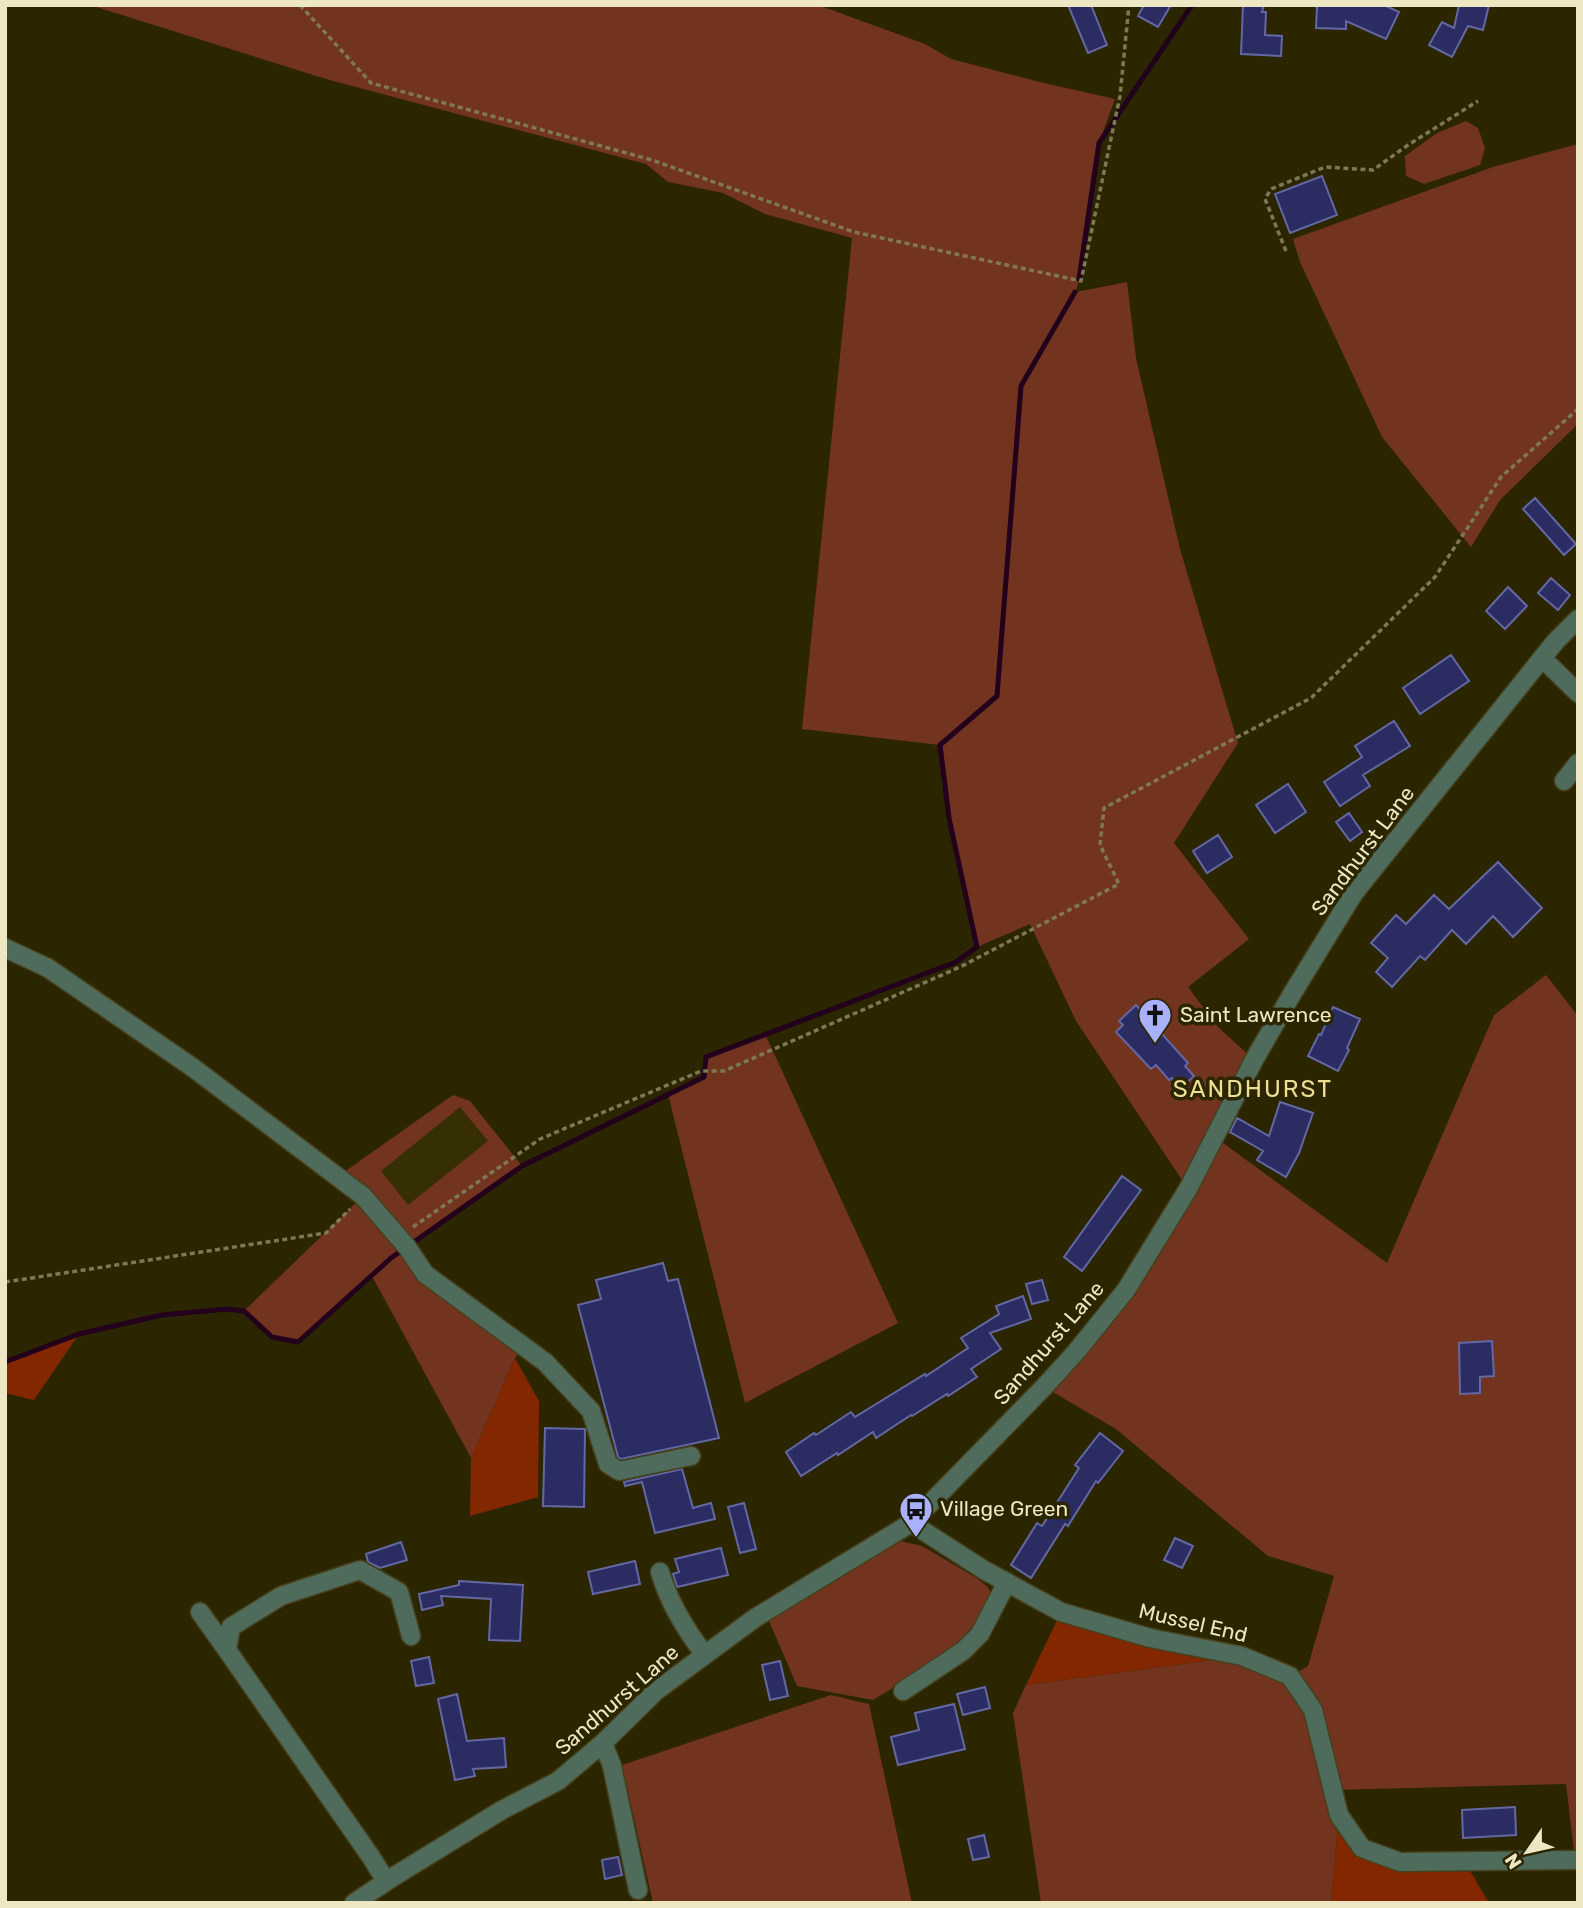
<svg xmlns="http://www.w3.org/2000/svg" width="1583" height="1908" font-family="Rubik,sans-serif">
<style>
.built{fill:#372f04}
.green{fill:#72341f;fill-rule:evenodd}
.forest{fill:#832700}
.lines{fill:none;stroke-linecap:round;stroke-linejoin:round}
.stream{stroke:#23001b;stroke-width:5}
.building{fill:#2b2c62;stroke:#6368a4;stroke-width:2}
.minor-casing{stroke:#46401b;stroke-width:21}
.path{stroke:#7e7854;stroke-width:3.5;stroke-dasharray:5 3.5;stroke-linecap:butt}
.minor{stroke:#4f6b5b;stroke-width:18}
.labels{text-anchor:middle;stroke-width:7;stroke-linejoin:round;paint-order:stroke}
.street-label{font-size:21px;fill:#ede7c4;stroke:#2b2500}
.poi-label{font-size:21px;fill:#ede7c4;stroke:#2b2500;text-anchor:start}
.quarter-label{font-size:24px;letter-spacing:2px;fill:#ecdf95;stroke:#2b2500}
</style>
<rect width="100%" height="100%" fill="#2b2500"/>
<!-- built -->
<path class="built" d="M460,1107L488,1141L408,1206L380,1171Z"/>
<!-- green -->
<path class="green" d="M90,5H818L925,44L951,59L1044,83L1115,99L1099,143L1082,264L1076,292L1127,282L1136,358L1180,549L1238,743L1174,843L1249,939L1188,987L1218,1027L1254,1060L1215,1137L1387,1263L1494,1015L1546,975L1578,1016V1860H1575L1566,1784L1333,1790L1339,1815L1331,1903H1041L1013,1713L1026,1685L1242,1656L1290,1676L1308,1666L1334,1576L1268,1556L1116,1429L1044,1387L1076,1352L1188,1189L1076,1021L1030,924L977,947L949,818L940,745L802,729L852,238L765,214L723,193L668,182L646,164L326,79Z
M1466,121L1478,128L1485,148L1480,165L1424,184L1406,176L1405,156L1437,133Z
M1578,144V424L1500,500L1471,547L1382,437L1300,262L1293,239L1493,167Z
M766,1036L898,1323L745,1403L668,1094L704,1077L706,1057Z
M453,1095L470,1101L522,1166L407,1248L523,1346L515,1358L471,1458L372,1276L298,1342L272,1337L244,1311L363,1196L337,1177ZM460,1107L488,1141L408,1205L381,1171Z
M900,1541L922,1546L975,1577L988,1587L992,1596L976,1631L926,1668L873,1700L797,1686L769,1621Z
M831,1695L869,1704L912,1903H653L622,1765Z"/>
<!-- forest -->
<path class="forest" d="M79,1334L34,1400L5,1393V1362Z
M515,1358L539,1401L538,1497L470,1516L471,1458Z
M1061,1612L1242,1656L1026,1685Z
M1339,1815L1362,1848L1465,1862L1489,1903H1331Z"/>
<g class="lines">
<!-- stream -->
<path class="stream" d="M1079,279L1099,143L1192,5
M5,1362L79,1334L162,1315L226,1309L244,1311L272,1337L298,1342L391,1258L522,1166L704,1077L706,1057L956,962L977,947L949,818L940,745L997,696L1021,386L1075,292"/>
</g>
<!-- building -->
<path class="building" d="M1068,5H1091L1107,45L1088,53Z
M1144,5H1171L1158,27L1138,16Z
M1243,5H1264L1262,12H1266L1265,35L1282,36L1281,56L1241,54Z
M1313,5H1384L1399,12L1386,39L1346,21V29L1316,28L1317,7Z
M1459,5H1489L1483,30L1468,26L1452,57L1429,45L1442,22L1454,28Z
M1322,176L1337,215L1290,233L1275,194Z
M1535,498L1576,544L1564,555L1523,509Z
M1551,578L1570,595L1558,610L1538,593Z
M1508,587L1527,606L1505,629L1486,611Z
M1451,655L1469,681L1420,714L1403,688Z
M1394,721L1410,746L1363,775L1370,786L1340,806L1324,782L1362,757L1355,746Z
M1288,784L1306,812L1275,833L1256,805Z
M1349,813L1362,832L1350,841L1336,822Z
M1218,835L1232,857L1207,873L1193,851Z
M1498,862L1542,908L1513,937L1493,916L1466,944L1452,930L1425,960L1420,956L1392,987L1376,972L1388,958L1371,943L1396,915L1406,924L1434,895L1449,909Z
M1136,1005L1188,1063L1185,1066L1194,1076L1181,1088L1172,1078L1169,1080L1156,1065L1151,1069L1116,1032L1123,1025L1119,1021Z
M1333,1007L1360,1019L1347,1048L1349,1050L1338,1071L1308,1056L1319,1034L1321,1035Z
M1280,1102L1313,1113L1299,1153L1286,1177L1257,1160L1263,1151L1230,1132L1237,1118L1269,1136Z
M1122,1176L1141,1190L1082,1271L1064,1257Z
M663,1263L668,1281L678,1279L719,1438L621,1459L618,1457L578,1305L601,1299L596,1280Z
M1042,1280L1048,1300L1032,1304L1026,1284Z
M1023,1296L1031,1319L990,1333L1001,1349L971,1369L977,1377L948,1396L947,1394L912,1416L911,1415L876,1438L873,1432L838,1455L837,1453L801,1476L786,1452L814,1433L816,1435L851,1412L855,1417L925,1374L926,1376L968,1348L961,1338L999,1314L996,1306Z
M1492,1341L1494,1376L1480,1377V1393L1460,1394L1459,1343Z
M545,1428L585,1429L584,1507L543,1506Z
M1100,1433L1123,1451L1098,1483L1096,1481L1068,1526L1065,1524L1031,1578L1011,1565L1037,1523L1042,1526L1079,1468L1075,1465Z
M682,1469L693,1508L711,1503L715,1519L655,1533L642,1482L625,1486L624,1482Z
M744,1503L756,1549L740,1553L728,1507Z
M1175,1538L1193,1546L1182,1568L1164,1560Z
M401,1542L407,1560L380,1568L368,1562L366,1554Z
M721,1548L728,1575L677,1587L673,1574L679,1572L675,1559Z
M635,1561L640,1584L593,1594L588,1572Z
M459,1581L523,1585L520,1641L489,1640L491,1599L441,1596L443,1605L422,1610L419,1594L459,1585Z
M429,1657L434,1683L416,1686L411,1661Z
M780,1661L788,1696L770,1700L762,1665Z
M985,1687L990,1708L963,1715L957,1694Z
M457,1694L467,1741L504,1738L506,1767L473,1769L475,1776L455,1780L438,1699Z
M954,1704L965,1749L898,1765L891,1737L919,1730L915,1713Z
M1515,1807L1516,1835L1463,1838L1462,1810Z
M984,1835L989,1857L973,1860L968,1839Z
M618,1857L622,1875L605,1879L602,1860Z"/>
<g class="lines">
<defs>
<path id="minor" d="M1542,658L1578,693
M1564,781L1578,763
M5,948L48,968L192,1067L363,1196L407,1247L425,1274L545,1362L591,1411L608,1464L619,1471L691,1456
M911,1523L984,1570L1061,1612L1150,1638L1242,1656L1290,1676L1313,1710L1339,1815L1362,1848L1400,1862L1578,1860
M660,1572C669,1603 685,1629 705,1655
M200,1612L227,1650
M903,1691L963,1651L980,1634L1007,1582
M603,1743L612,1766L638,1890
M386,1881L371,1857L227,1650L231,1627L281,1596L360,1570L399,1592L411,1636
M354,1903L393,1877L502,1810L558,1781L603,1743L656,1691L755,1618L911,1523L1044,1387L1076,1352L1126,1290L1188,1189L1254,1060L1292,994L1354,893L1555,642L1578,619"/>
</defs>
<!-- minor casing -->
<use href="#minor" class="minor-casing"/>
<!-- path -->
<path class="path" d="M300,5L371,83L652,160L854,232L1081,281L1120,96L1129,5
M1286,251L1265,199L1271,189L1325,167L1373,170L1408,145L1478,101
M413,1227L540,1139L701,1071H724L960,967L1119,884L1100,845L1104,808L1311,698L1435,577L1501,477L1578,409
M5,1282L326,1233L350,1209"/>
<!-- minor -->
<use href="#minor" class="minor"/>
</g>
<!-- icons -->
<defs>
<symbol id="church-pin" viewBox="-11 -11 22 30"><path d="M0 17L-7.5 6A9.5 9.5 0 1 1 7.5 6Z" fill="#a9b0fc" stroke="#2b2500"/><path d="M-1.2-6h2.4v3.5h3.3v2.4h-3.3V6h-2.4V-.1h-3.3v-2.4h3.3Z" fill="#111"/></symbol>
<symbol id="bus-pin" viewBox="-11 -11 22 30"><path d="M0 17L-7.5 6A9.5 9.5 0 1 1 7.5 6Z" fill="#a9b0fc" stroke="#2b2500"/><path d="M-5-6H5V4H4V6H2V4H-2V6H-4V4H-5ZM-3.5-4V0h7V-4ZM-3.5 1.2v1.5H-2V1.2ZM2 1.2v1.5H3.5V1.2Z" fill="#111"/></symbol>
</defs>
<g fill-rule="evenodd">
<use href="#church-pin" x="1136" y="996" width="38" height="52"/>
<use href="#bus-pin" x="897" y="1490" width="38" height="52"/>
</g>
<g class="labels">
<!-- street labels -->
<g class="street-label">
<text transform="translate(1363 851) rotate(-53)" y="7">Sandhurst Lane</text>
<text transform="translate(1049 1343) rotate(-49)" y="7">Sandhurst Lane</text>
<text transform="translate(1193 1623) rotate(13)" y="7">Mussel End</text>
<text transform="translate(617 1700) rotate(-41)" y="7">Sandhurst Lane</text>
</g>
<!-- poi labels -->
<g class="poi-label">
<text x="1180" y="1022">Saint Lawrence</text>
<text x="940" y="1516">Village Green</text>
</g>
<!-- quarter labels -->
<g class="quarter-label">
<text x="1253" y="1097">SANDHURST</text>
</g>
</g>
<!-- border -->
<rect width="1583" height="1908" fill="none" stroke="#ede7c4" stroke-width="14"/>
<!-- north arrow -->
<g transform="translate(1527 1852) rotate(236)" stroke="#2b2500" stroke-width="5" paint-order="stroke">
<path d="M0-5L12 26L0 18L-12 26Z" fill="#ede7c4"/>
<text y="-10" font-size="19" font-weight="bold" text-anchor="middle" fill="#ede7c4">N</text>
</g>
</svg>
